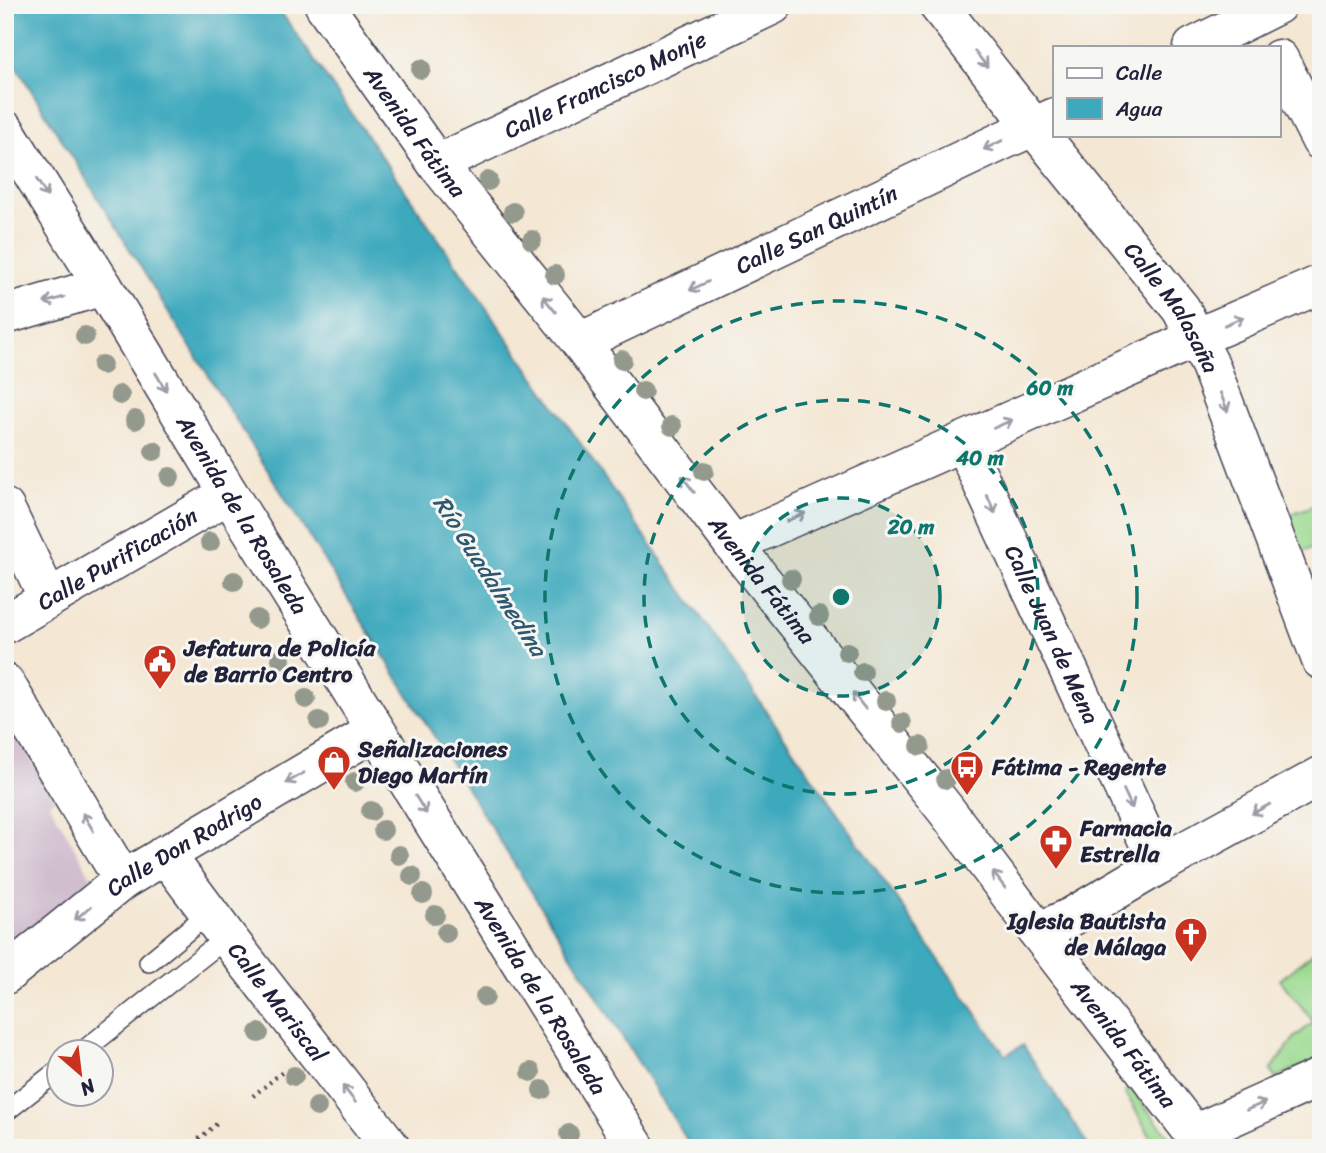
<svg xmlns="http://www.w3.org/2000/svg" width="1326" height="1153" font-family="Sriracha,sans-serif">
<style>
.industrial{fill:#d0bdce}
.green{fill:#9bda90;stroke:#5e7e66;stroke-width:2}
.water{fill:#3da9bd;stroke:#30667c;stroke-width:2}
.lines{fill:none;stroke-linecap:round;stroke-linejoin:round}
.service-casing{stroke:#424052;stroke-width:22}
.minor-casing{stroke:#424052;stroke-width:41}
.primary-casing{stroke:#424052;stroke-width:41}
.path{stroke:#424052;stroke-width:4.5;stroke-dasharray:2 5;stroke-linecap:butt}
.service{stroke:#fff;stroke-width:19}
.minor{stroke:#fff;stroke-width:38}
.primary{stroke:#fff;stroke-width:38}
.tree{fill:#94998d}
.oneway{stroke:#9c9ca7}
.ring{fill:none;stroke:#0f766e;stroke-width:3.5;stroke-dasharray:12 9}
.labels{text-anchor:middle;stroke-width:6;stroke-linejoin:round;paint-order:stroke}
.street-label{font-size:23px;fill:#22223b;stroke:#f6f6f2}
.poi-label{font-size:23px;font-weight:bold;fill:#22223b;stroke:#f6f6f2;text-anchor:start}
.water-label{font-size:24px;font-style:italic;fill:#2d586f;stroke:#f6f6f2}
.centre{fill:#0f766e;stroke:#f6f6f2;stroke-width:3.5}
.ring-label{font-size:21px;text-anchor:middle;font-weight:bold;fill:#0f766e;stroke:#f6f6f2;stroke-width:6;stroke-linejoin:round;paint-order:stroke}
</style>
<rect width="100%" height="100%" fill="#f6f6f2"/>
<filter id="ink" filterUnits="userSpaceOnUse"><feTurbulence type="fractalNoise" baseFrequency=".0143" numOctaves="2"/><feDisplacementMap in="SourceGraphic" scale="14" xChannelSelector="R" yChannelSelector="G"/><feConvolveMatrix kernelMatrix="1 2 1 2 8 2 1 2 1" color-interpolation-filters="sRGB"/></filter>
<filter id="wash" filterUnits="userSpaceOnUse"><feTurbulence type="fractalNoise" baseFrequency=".00686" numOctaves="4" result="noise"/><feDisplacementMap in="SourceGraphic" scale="28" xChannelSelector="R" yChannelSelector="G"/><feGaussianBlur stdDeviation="1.57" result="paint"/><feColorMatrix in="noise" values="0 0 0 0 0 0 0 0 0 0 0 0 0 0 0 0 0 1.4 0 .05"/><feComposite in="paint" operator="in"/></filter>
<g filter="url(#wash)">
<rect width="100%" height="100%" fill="#f4e7d3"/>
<!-- industrial -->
<path class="industrial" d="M5,717L55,799L49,803L92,878L5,949Z"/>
<!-- green -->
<path class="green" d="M1321,503V545L1299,553L1285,516Z
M1321,946V1058L1275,1078L1271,1070L1295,1037L1314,1022L1280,980Z
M1130,1088L1178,1148H1157L1125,1092Z"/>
<!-- water -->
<path class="water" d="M5,5H276L1005,1055L1023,1045L1090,1148H692L166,308L5,48Z"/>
</g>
<g filter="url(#ink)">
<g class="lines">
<defs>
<path id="service" d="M149,962L209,913
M82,1052L227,937
M5,1112L60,1069"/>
<g id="minor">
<path id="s1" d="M938,5L1033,126L1181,309L1210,365L1321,660"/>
<path d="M1193,47L1277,5"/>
<path d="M1279,59L1321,141"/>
<path id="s2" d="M437,164L773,5"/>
<path d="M5,315L103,286"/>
<path id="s3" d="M580,342L1004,140L1055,117"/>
<path id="s4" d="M963,442L1159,865"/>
<path d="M5,508L48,598"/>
<path d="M733,544L1196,338L1321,284"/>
<path id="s5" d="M5,624L229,494"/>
<path d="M5,683L123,880"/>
<path id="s6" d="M165,854L227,937L391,1148"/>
<path d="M1038,932L1071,917L1159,865L1321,776"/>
<path id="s7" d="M5,975L123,880L375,731"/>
<path d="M1194,1134L1321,1077"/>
</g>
<g id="primary">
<path id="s8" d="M324,5L437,164L580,342L733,544L946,810L1038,932L1205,1148"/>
<path id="s9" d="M5,130L103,286L229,494L636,1148"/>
</g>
</defs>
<!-- service casing -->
<use href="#service" class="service-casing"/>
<!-- minor casing -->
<use href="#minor" class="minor-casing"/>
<!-- primary casing -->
<use href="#primary" class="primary-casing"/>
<!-- path -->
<path class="path" d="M253,1096L285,1070
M188,1148L218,1123"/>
<!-- service -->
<use href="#service" class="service"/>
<!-- minor -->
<use href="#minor" class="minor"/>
<!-- primary -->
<use href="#primary" class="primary"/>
</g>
<!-- trees -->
<g class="tree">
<circle cx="421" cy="69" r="10"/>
<circle cx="488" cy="181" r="10"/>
<circle cx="513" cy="212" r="10"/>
<circle cx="532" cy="240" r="10"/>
<circle cx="555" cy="275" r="10"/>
<circle cx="85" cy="336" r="10"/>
<circle cx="622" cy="360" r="10"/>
<circle cx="102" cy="365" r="10"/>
<circle cx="643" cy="391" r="10"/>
<circle cx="120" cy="395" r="10"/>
<circle cx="135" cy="420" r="10"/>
<circle cx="672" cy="426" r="10"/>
<circle cx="154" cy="451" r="10"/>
<circle cx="704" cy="471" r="10"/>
<circle cx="170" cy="477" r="10"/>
<circle cx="210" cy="542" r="10"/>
<circle cx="791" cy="579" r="10"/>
<circle cx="234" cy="581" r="10"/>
<circle cx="819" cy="616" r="10"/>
<circle cx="257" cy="619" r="10"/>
<circle cx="847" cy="652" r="10"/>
<circle cx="281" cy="659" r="10"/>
<circle cx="863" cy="672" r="10"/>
<circle cx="306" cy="699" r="10"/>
<circle cx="886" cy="701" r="10"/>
<circle cx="319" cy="721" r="10"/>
<circle cx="902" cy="723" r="10"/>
<circle cx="920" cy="746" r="10"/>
<circle cx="946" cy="779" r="10"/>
<circle cx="355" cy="782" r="10"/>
<circle cx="371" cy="811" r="10"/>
<circle cx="383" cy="830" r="10"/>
<circle cx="399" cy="855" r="10"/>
<circle cx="412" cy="876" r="10"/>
<circle cx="423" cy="894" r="10"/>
<circle cx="435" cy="915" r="10"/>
<circle cx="446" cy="933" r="10"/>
<circle cx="485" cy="997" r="10"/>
<circle cx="259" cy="1033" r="10"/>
<circle cx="531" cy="1072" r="10"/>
<circle cx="294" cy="1076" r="10"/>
<circle cx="542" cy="1090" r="10"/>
<circle cx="317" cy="1107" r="10"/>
<circle cx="569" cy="1134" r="10"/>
</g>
<!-- one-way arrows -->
<defs><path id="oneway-shaft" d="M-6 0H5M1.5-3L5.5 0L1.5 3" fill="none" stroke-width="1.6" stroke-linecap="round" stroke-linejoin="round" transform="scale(1.75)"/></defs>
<g class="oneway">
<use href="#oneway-shaft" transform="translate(981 59) rotate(51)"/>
<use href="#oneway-shaft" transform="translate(993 145) rotate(154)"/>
<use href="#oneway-shaft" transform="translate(42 188) rotate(58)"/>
<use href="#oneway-shaft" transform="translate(699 286) rotate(154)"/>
<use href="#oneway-shaft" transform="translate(54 300) rotate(164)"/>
<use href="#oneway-shaft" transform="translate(549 304) rotate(-129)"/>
<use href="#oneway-shaft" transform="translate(1234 321) rotate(-23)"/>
<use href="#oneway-shaft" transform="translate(161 382) rotate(59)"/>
<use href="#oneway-shaft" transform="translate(1224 402) rotate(69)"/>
<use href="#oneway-shaft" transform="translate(1003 424) rotate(-24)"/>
<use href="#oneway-shaft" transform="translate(688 484) rotate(-127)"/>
<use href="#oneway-shaft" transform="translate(991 504) rotate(65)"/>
<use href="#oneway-shaft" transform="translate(796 517) rotate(-24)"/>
<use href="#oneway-shaft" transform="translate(859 701) rotate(-129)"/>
<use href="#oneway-shaft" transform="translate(295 778) rotate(150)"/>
<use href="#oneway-shaft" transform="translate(1128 799) rotate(65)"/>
<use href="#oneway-shaft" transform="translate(421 805) rotate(58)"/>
<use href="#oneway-shaft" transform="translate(1261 809) rotate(151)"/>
<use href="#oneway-shaft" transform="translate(88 822) rotate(-121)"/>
<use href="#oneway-shaft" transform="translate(999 880) rotate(-127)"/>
<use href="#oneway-shaft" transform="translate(83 913) rotate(141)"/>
<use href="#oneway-shaft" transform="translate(349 1094) rotate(-128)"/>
<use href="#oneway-shaft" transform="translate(1256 1106) rotate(-24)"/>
</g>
</g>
<!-- distance rings -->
<circle cx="841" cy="597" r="99" fill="#0f766e" fill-opacity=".12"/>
<g class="ring">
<circle cx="841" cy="597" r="99"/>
<circle cx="841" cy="597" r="197"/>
<circle cx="841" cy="597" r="296"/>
</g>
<!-- icons -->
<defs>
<symbol id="civic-pin" viewBox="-11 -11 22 30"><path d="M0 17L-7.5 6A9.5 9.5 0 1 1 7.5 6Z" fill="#c8321e" stroke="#f6f6f2"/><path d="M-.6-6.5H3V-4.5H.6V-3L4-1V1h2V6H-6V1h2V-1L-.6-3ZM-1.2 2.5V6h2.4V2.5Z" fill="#fff"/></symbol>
<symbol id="shop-pin" viewBox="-11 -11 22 30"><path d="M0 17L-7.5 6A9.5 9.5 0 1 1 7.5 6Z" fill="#c8321e" stroke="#f6f6f2"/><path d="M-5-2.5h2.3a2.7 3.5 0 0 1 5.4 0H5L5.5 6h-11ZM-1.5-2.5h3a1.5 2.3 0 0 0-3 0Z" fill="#fff"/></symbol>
<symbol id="bus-pin" viewBox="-11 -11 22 30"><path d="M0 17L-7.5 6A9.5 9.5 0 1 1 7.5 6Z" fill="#c8321e" stroke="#f6f6f2"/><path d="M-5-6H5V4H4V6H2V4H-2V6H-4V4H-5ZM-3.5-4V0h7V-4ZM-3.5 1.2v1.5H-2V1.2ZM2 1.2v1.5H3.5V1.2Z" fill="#fff"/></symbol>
<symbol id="pharmacy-pin" viewBox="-11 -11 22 30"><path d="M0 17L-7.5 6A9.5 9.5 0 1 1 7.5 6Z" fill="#c8321e" stroke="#f6f6f2"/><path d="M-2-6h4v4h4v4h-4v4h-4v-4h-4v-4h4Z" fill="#fff"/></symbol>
<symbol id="church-pin" viewBox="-11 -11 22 30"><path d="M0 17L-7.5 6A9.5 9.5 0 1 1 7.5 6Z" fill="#c8321e" stroke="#f6f6f2"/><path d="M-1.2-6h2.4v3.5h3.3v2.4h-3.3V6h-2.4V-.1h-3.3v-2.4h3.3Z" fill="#fff"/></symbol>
</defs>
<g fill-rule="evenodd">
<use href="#civic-pin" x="141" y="642" width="38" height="52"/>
<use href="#shop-pin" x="315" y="743" width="38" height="52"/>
<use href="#bus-pin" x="948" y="748" width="38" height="52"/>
<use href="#pharmacy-pin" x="1037" y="822" width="38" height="52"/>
<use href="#church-pin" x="1172" y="915" width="38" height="52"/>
</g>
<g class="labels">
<!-- street labels -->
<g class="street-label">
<text dy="8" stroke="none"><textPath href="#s2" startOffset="186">Calle Francisco Monje</textPath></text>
<text dy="8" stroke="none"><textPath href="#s8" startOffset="156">Avenida Fátima</textPath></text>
<text dy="8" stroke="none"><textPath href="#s3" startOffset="262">Calle San Quintín</textPath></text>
<text dy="8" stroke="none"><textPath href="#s1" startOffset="383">Calle Malasaña</textPath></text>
<text dy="8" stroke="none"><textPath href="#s9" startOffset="452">Avenida de la Rosaleda</textPath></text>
<text dy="8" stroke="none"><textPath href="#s5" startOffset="130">Calle Purificación</textPath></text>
<text dy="8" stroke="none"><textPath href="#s8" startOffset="723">Avenida Fátima</textPath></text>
<text dy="8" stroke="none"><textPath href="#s4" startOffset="212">Calle Juan de Mena</textPath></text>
<text dy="8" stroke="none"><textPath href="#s7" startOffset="222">Calle Don Rodrigo</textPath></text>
<text dy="8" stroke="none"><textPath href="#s9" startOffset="1018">Avenida de la Rosaleda</textPath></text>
<text dy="8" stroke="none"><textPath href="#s6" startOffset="186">Calle Mariscal</textPath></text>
<text dy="8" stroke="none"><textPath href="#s8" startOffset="1311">Avenida Fátima</textPath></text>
</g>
<!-- poi labels -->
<g class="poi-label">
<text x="184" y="656">Jefatura de Policía<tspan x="184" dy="26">de Barrio Centro</tspan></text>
<text x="358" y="757">Señalizaciones<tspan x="358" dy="26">Diego Martín</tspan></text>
<text x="992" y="775">Fátima - Regente</text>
<text x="1080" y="836">Farmacia<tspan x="1080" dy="26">Estrella</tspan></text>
<text x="1166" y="929" text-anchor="end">Iglesia Bautista<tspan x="1166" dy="26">de Málaga</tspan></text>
</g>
<!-- water labels -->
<g class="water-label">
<text transform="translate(490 576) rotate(57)" y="8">Río Guadalmedina</text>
</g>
</g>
<circle cx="841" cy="597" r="10" class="centre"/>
<g class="ring-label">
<text x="1050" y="395">60 m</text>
<text x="980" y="465">40 m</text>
<text x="911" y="534">20 m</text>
</g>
<!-- margin -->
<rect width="1326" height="1153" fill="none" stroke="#f6f6f2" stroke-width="28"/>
<!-- legend -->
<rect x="1053" y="46" width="228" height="91" fill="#f6f6f2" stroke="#a1a1a9" stroke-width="2"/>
<rect x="1067" y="68" width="35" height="10" fill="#ffffff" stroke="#a1a1a9" stroke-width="2"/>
<text x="1116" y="80" font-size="21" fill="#22223b">Calle</text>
<rect x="1067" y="98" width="35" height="21" fill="#3da9bd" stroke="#a1a1a9" stroke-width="2"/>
<text x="1116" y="116" font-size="21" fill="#22223b">Agua</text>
<!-- north arrow -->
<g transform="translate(80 1073) rotate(152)"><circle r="33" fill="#f6f6f2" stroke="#a1a1a9" stroke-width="2"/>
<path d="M0-5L12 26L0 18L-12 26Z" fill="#c8321e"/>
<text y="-10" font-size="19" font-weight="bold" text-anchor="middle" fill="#22223b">N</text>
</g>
</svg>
